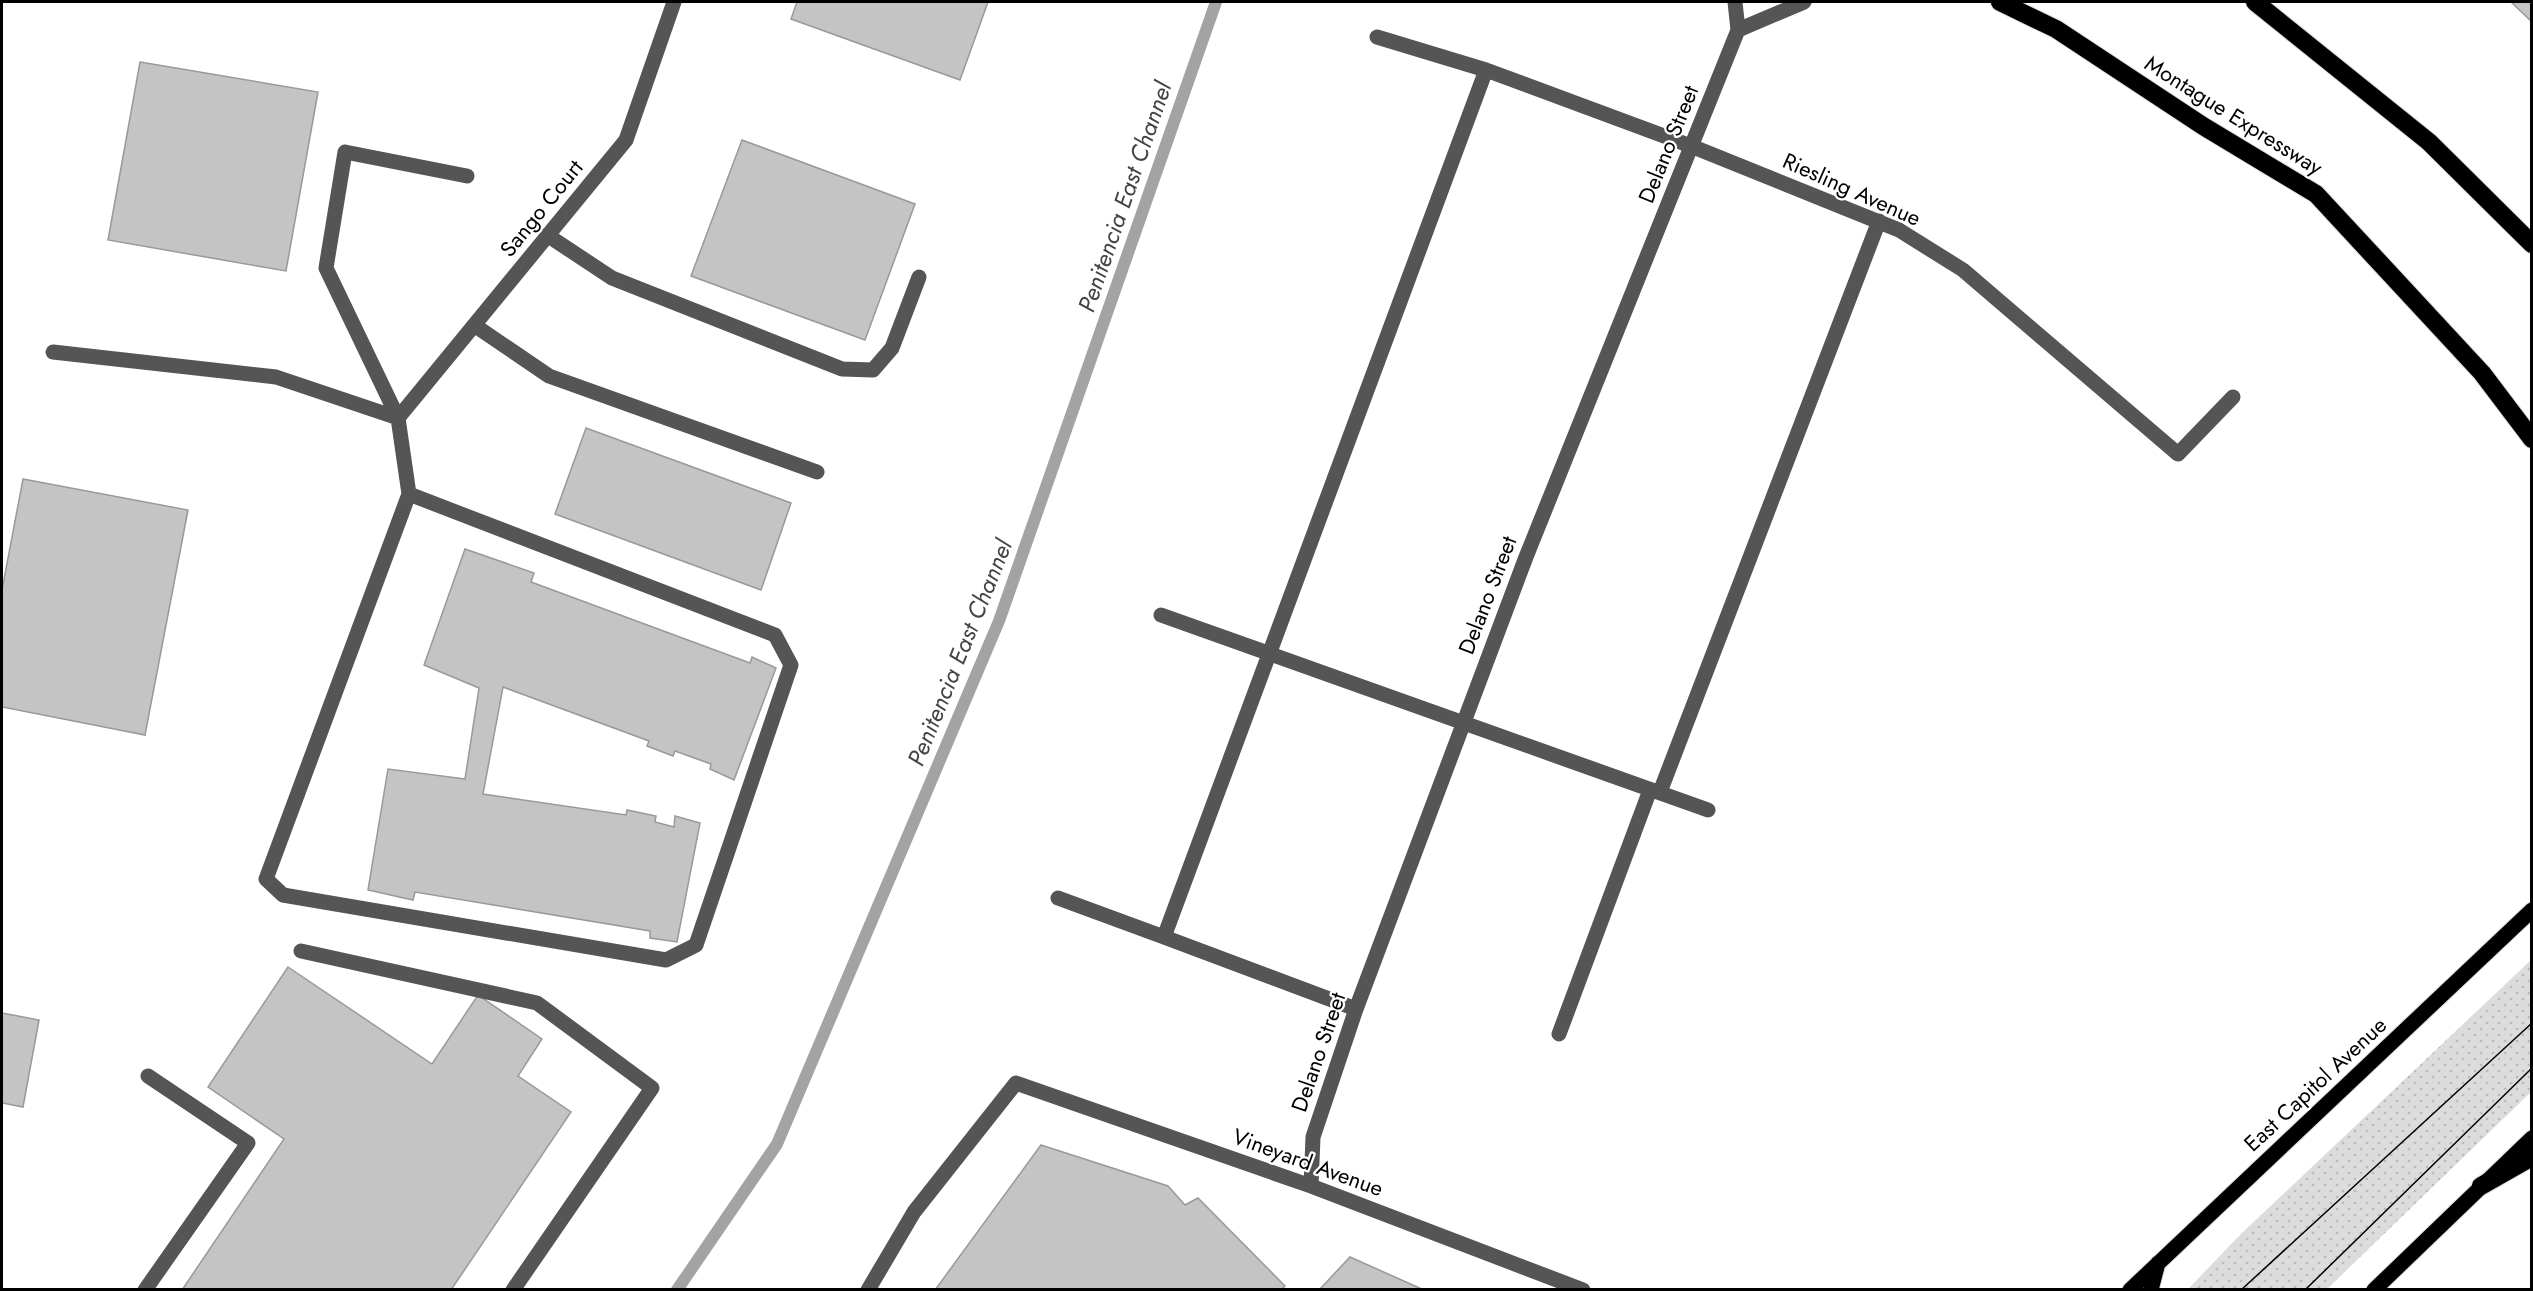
<svg xmlns="http://www.w3.org/2000/svg" width="2533" height="1291" font-family="Jost,sans-serif">
<style>
.grass{fill:url(#grass-dots)}
.lines{fill:none;stroke-linecap:round;stroke-linejoin:round}
.stream{stroke:#a3a3a3;stroke-width:12}
.building{fill:#c4c4c4;stroke:#999;stroke-width:1.5}
.major-casing{stroke:#dbdbdb;stroke-width:17}
.highway-casing{stroke:#dbdbdb;stroke-width:20}
.minor{stroke:#555;stroke-width:15}
.major{stroke:#000;stroke-width:15}
.highway{stroke:#000;stroke-width:18}
.tram{stroke:#000;stroke-width:1.5}
.labels{text-anchor:middle;stroke-width:4.5;stroke-linejoin:round;paint-order:stroke}
.street-label{font-size:22px;fill:#000;stroke:#fff}
.water-label{font-size:24px;font-style:italic;fill:#444;stroke:#fff}
</style>
<defs>
<pattern id="grass-dots" width="8" height="8" patternUnits="userSpaceOnUse" patternTransform="scale(1.5)"><rect width="8" height="8" fill="#dcdcdc"/><path d="M2 2h.1M6 6h.1" fill="none" stroke="#bbb" stroke-width="1.8" stroke-linecap="round"/></pattern>
</defs>
<rect width="100%" height="100%" fill="#fff"/>
<!-- grass -->
<path class="grass" d="M2531,960V1092L2327,1289H2188L2242,1233Z"/>
<g class="lines">
<!-- stream -->
<path class="stream" d="M677,1290L777,1144L999,621L1216,2"/>
</g>
<!-- building -->
<path class="building" d="M797,2H988L960,80L791,19Z
M2511,2H2532V22Z
M140,62L318,92L286,271L108,240Z
M742,140L915,204L865,340L691,276Z
M586,428L791,503L761,590L555,514Z
M23,479L188,510L145,735L2,707V590Z
M465,549L534,573L531,582L750,663L752,657L776,668L734,780L710,769L711,764L675,751L673,756L647,746L649,741L503,687L483,794L626,815L627,810L656,816L655,822L674,827L675,816L700,823L677,942L650,938V931L415,892L413,900L368,890L388,769L465,779L479,688L424,665Z
M288,967L432,1064L478,995L542,1039L518,1076L571,1112L451,1290H182L284,1139L208,1087Z
M2,1013L39,1020L23,1107L2,1103Z
M1041,1145L1168,1186L1185,1205L1198,1198L1285,1286L1281,1290H935Z
M1350,1257L1424,1290H1319Z"/>
<g class="lines">
<defs>
<path id="major" d="M2130,1290L2532,910
M2151,1290L2158,1263
M2374,1290L2532,1138"/>
<path id="highway" d="M2000,2L2056,29L2203,126L2316,194L2482,373L2532,439
M2255,2L2429,142L2532,244
M2481,1186L2532,1157"/>
</defs>
<!-- major casing -->
<use href="#major" class="major-casing"/>
<!-- highway casing -->
<use href="#highway" class="highway-casing"/>
<!-- minor -->
<path class="minor" d="M1735,2L1738,30L1804,2
M1377,37L1486,70L1691,146L1899,230L1963,270L2178,454L2233,397
M547,235L612,278L842,369L873,370L892,348L919,277
M474,325L549,376L817,472
M53,352L276,377L398,418
M398,418L626,140L674,2
M409,494L775,635L791,665L696,945L666,960L283,895L266,879L409,494L398,418L326,268L345,152L467,176
M1161,615L1708,810
M1660,792L1879,221
M1058,898L1164,937
M301,951L537,1003L652,1088L513,1290
M1356,1009L1164,937L1486,70
M1559,1034L1650,790
M1311,1186L1313,1137L1356,1009L1526,557L1738,30
M145,1290L248,1143L148,1076
M868,1290L914,1212L1016,1083L1311,1186L1583,1290"/>
<!-- major -->
<use href="#major" class="major"/>
<!-- highway -->
<use href="#highway" class="highway"/>
<!-- tram -->
<path class="tram" d="M2241,1290L2532,1023
M2305,1290L2532,1068"/>
</g>
<g class="labels">
<!-- street labels -->
<g class="street-label">
<text transform="translate(2234 115) rotate(32)" y="8">Montague Expressway</text>
<text transform="translate(1668 144) rotate(-68)" y="8">Delano Street</text>
<text transform="translate(1852 189) rotate(24)" y="8">Riesling Avenue</text>
<text transform="translate(541 208) rotate(-51)" y="8">Sango Court</text>
<text transform="translate(1487 595) rotate(-69)" y="8">Delano Street</text>
<text transform="translate(1318 1052) rotate(-71)" y="8">Delano Street</text>
<text transform="translate(2315 1084) rotate(-43)" y="8">East Capitol Avenue</text>
<text transform="translate(1308 1162) rotate(20)" y="8">Vineyard Avenue</text>
</g>
<!-- water labels -->
<g class="water-label">
<text transform="translate(1125 197) rotate(-71)" y="8">Penitencia East Channel</text>
<text transform="translate(960 653) rotate(-68)" y="8">Penitencia East Channel</text>
</g>
</g>
<!-- border -->
<rect width="2533" height="1291" fill="none" stroke="#000000" stroke-width="6"/>
</svg>
